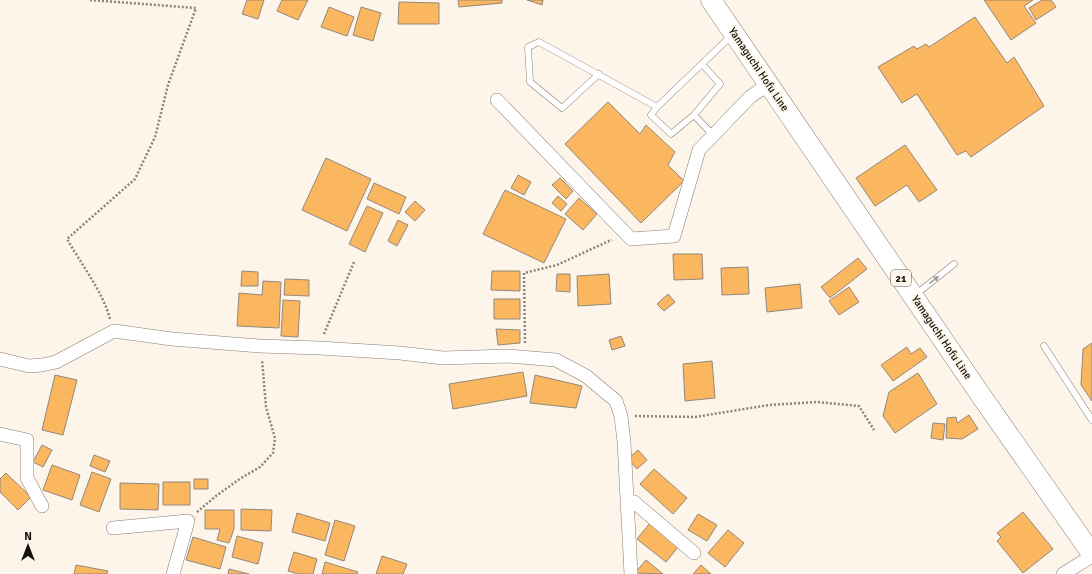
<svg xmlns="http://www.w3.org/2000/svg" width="1092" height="574" font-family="Signika,sans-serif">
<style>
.building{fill:#fab75f;stroke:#92887c}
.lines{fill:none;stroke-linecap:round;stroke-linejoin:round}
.lane-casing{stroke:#887e72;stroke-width:7}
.street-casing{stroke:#887e72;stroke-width:14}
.primary-casing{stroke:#887e72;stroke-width:21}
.path{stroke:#89837b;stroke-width:2.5;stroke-dasharray:2 2;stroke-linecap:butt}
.lane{stroke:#fff;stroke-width:6}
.street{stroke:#fff;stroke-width:13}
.primary{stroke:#fff;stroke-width:20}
.oneway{fill:#a19f9d}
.labels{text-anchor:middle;stroke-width:4;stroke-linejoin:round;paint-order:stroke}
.shield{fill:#fef5ea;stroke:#5a554e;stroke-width:1}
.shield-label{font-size:10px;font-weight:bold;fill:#13100b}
.street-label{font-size:11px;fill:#13100b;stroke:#fef5ea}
</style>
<rect width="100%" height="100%" fill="#fef5ea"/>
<!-- building -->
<path class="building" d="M247,0H264L258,19L242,14Z
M282,0H308L298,20L277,11Z
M458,0H502V3L459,7Z
M527,0H543L542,5Z
M984,0H1033L1024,6L1036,23L1011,40Z
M1042,0H1051L1056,7L1036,20L1029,8Z
M399,2L439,3V24H398Z
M329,7L354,17L347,36L321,27Z
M361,7L381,13L373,41L353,35Z
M975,17L1007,63L1014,57L1044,106L971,157L966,151L957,155L917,94L902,103L878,67L914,46L917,49L926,44L929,47Z
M608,102L640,134L646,125L675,152L668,165L684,181L641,223L565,144Z
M905,145L937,190L919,202L907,185L875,206L856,178Z
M326,158L371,179L347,231L302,210Z
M518,175L531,182L524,195L511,188Z
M560,178L573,191L566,199L552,185Z
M374,183L406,197L399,214L367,199Z
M505,190L566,219L544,263L483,234Z
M558,196L567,204L561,211L552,203Z
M579,198L597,214L583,230L565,214Z
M415,201L425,210L415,221L405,212Z
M367,206L383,213L365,252L349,244Z
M398,220L408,225L397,246L388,241Z
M673,254H702L703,279L674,280Z
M858,258L867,269L830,298L821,287Z
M748,267L749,294L722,295L721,268Z
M242,271L258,272V286H241Z
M492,271H520V291L491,290Z
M557,274H570V292L556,291Z
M609,274L611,304L578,306L577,276Z
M285,279L309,280V296L284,295Z
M263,281L281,282L279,328L237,326L239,293L262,295Z
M800,284L802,308L767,312L765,288Z
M849,287L859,302L839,315L829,301Z
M668,294L675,302L664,311L657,304Z
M494,299H520V319H494Z
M283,300L300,301L298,337L281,336Z
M496,329L520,330V343L498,345Z
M621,336L625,346L612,350L609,340Z
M1092,343V401L1081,385L1083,349Z
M907,347L911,354L920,348L927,357L893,381L881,365Z
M712,361L715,398L685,401L683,364Z
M523,372L527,396L453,409L449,384Z
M918,373L937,404L895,433L883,416L889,392Z
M55,375L77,380L63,435L42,430Z
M535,375L582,386L576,408L530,403Z
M969,415L978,429L962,439L946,438L947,418L956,417L957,423Z
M933,423L945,424L943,440L931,438Z
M42,445L52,450L43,467L33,462Z
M638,450L647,460L637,469L628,459Z
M94,455L110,461L105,472L90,466Z
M52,465L80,475L72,500L43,490Z
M654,469L687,498L673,514L640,484Z
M92,472L111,479L99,512L80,505Z
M6,473L31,497L18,510L0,492V479Z
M194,479H208V489H194Z
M163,482H190V505H163Z
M120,483L159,484L158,510L120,509Z
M241,509L272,510L271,531L241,530Z
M205,510H234V529L229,543L217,540L220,529H205Z
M1023,512L1053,549L1023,573L997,541L1001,537L997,533Z
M297,513L330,523L325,541L292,532Z
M698,514L717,525L707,541L688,530Z
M335,520L355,526L344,561L325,555Z
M650,523L679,546L666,562L637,539Z
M728,530L744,543L725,567L708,553Z
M237,536L263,543L258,564L232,557Z
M193,537L226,547L220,569L186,560Z
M294,552L317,559L313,574H298L288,571Z
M382,556L407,564L403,574H376Z
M646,560L663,574L635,573Z
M325,562L358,572L357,574H322Z
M76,565L108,571L107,574H74Z
M701,565L711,574H693Z
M229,569L249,574H228Z"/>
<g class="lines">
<defs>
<path id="lane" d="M599,74L562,108L530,82L528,47L539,42L657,107L731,36
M657,107L651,115L671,134L694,115L720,84L702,64
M694,115L713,135
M915,295L954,264
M1044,346L1092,420"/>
<path id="street" d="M497,100L631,239L674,236L699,150L750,97L769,84
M0,359L29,366L42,365L56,362L114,331L172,339L260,346L319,348L400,353L443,358L508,356L556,360L586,376L616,401L621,416L624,442L631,574
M0,434L27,440V478L42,506
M628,501L634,502L694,553
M113,528L188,521L173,574
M1063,574L1092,556"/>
<path id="primary" d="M711,0L982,397L1092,554"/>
</defs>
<!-- lane casing -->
<use href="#lane" class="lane-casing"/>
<!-- street casing -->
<use href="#street" class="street-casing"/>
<!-- primary casing -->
<use href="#primary" class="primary-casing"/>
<!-- path -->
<path class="path" d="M90,0L196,8L168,85L155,137L135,179L67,239C80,262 104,294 110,319
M324,334L354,262
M525,343L524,273L557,265L609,241L612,240
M635,416L695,417L769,405L817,402L859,406L874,430
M197,512L216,496L241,478L260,467L273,453L275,438L266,407L262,360"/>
<!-- lane -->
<use href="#lane" class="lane"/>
<!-- street -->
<use href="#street" class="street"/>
<!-- primary -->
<use href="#primary" class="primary"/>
</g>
<!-- one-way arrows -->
<defs><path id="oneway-solid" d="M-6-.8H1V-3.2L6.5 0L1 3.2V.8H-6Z"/></defs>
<use class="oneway" href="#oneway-solid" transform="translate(934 280) rotate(-38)"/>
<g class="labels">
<!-- shield labels -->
<rect class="shield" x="891" y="270" width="20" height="16" rx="3"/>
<g class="shield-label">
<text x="901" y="282">21</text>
</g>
<!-- street labels -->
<g class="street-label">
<text transform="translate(759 69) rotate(56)" y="4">Yamaguchi Hofu Line</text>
<text transform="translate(942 337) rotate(56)" y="4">Yamaguchi Hofu Line</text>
</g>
</g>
<!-- north arrow -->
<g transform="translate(28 546)" stroke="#fef5ea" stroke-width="3" paint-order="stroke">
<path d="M0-3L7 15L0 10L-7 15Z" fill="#13100b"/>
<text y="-6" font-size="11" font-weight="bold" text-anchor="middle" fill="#13100b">N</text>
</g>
</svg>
